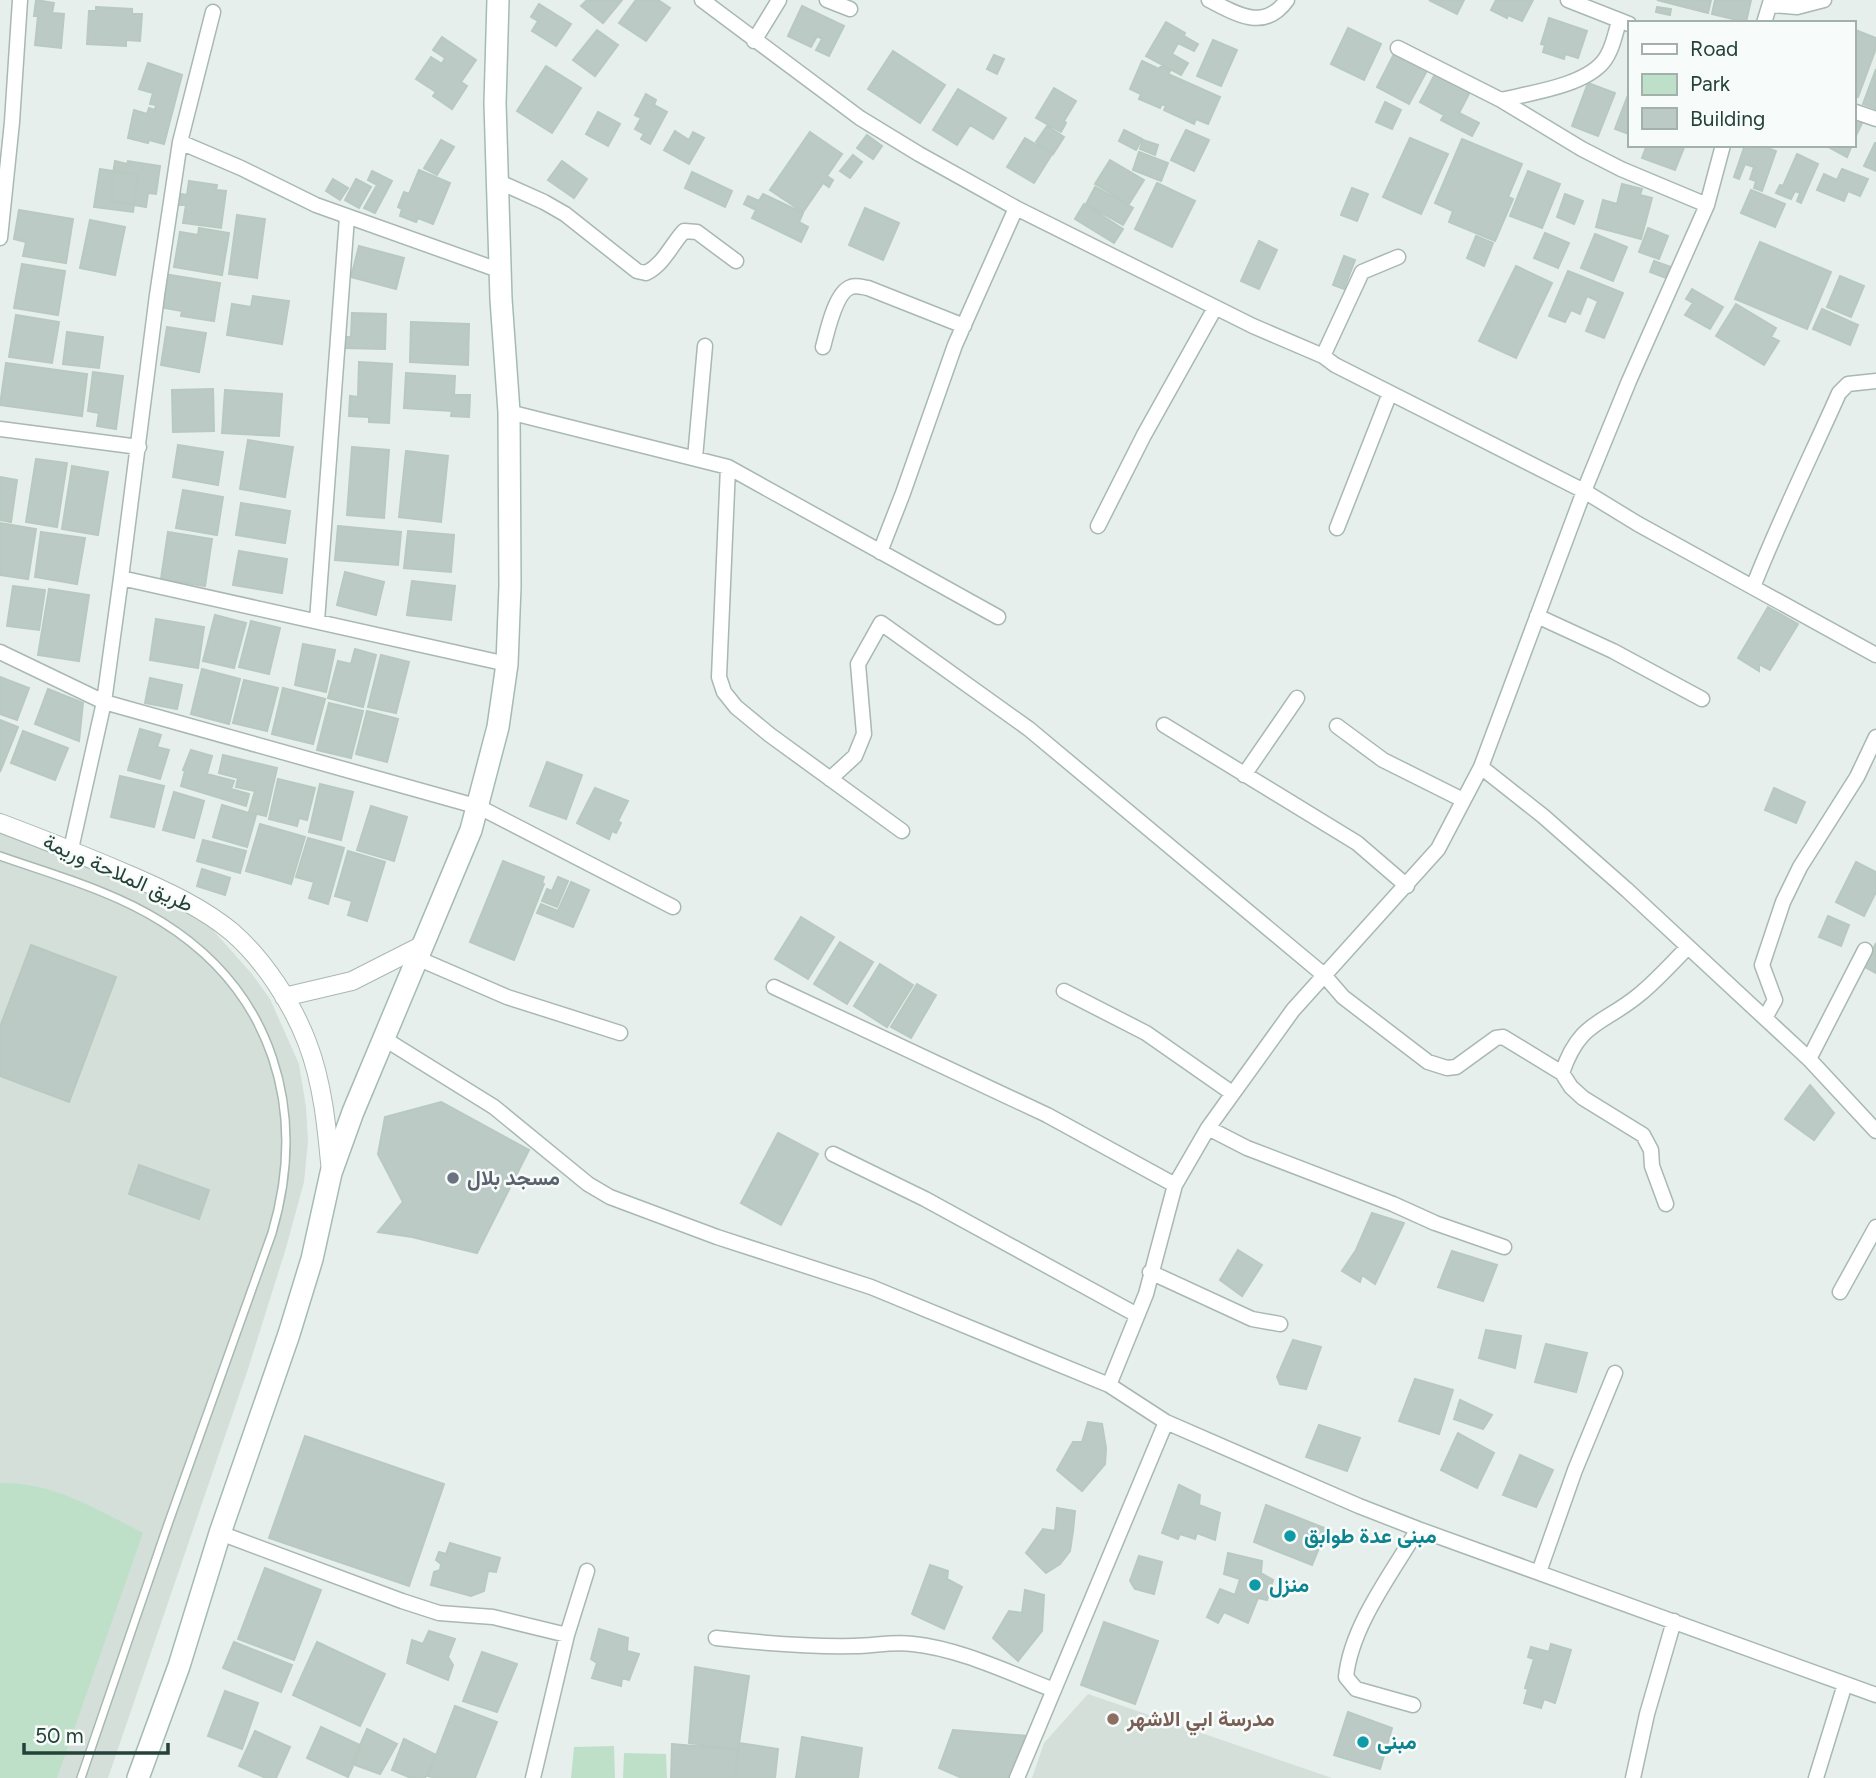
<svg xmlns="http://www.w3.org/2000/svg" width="1876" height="1778" font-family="Figtree,Vazirmatn,sans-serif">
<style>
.built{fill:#d4dfda}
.green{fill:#bfe0c8}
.building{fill:#bbcac4;stroke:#b8c9c2;stroke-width:2}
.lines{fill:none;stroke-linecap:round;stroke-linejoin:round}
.service-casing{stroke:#a8b8b2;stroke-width:10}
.minor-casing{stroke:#a8b8b2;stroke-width:17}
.tertiary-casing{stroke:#a8b8b2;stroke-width:20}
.secondary-casing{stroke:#a4bbb3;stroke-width:24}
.service{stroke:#fff;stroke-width:7}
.minor{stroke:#fff;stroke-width:14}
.tertiary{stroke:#fff;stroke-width:18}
.secondary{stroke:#fff;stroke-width:21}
.worship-dot{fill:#6b7280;stroke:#f7fbf9;stroke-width:2.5}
.culture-dot{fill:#0f9aa8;stroke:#f7fbf9;stroke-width:2.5}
.education-dot{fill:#8d6e63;stroke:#f7fbf9;stroke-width:2.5}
.labels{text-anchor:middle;stroke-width:5;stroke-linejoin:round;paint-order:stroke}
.street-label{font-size:21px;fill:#24423a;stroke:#f7fbf9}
.worship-label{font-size:21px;font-weight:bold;fill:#5b616d;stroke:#f7fbf9;text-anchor:start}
.culture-label{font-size:21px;font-weight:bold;fill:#0d838f;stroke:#f7fbf9;text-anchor:start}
.education-label{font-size:21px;font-weight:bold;fill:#785e54;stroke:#f7fbf9;text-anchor:start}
</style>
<rect width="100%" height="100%" fill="#e6efeb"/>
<!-- built -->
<path class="built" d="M0,831L143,886L193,913L211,928L252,974L270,999L299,1064L306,1107L308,1141L304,1182L286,1248L248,1369L108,1778H0Z
M1088,1694L1332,1778H1032L1044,1743Z"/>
<!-- green -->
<path class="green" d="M0,1483C51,1481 99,1510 143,1533L57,1778H0Z
M614,1746L615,1778H571L574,1747Z
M624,1753L666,1754L667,1778H623Z"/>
<!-- building -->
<path class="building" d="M36,0L54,3L52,13L64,14L61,48L35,45L38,16H34Z
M587,0H622L603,23L581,6Z
M636,0H658L670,8L646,41L619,23Z
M1429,0H1464L1457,14Z
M1496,0H1533L1522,21L1508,15L1507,18L1491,10Z
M1657,0H1711L1708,13Z
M1715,0H1751L1746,22L1712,14Z
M539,4L571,24L556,46L532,31L538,21L531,17Z
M802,6L844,26L829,56L816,50L822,39L817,36L811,47L788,36Z
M96,7L132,9V14H142L140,41L126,40V46L87,44L89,11H96Z
M1657,7L1671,9L1670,15L1656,12Z
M1549,18L1587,31L1578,58L1565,54L1564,59L1543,52L1545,45L1541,44Z
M1166,22L1185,33L1184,36L1198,44L1194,51L1178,43L1172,54L1188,63L1181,75L1146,56Z
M1348,28L1381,44L1364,80L1331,64Z
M1853,29L1876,38V48L1858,97L1853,95Z
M597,30L618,45L595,76L573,60Z
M442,37L476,60L461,82L467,86L452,109L433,96L436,92L416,79L431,57L442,64L445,58L433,50Z
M1213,40L1237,50L1221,86L1197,76Z
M1396,50L1429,67L1409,104L1377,87Z
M893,51L945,85L920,123L868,89Z
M994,55L1004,59L997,74L987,69Z
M1142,61L1159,69L1161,66L1170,71L1168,74L1220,97L1208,124L1196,119L1194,124L1164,110L1166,106L1162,104L1160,108L1139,99L1141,94L1130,89Z
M148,63L182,75L164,144L149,140L148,143L128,138L134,110L147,114L149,108L155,110L156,105L150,104L153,93L139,89Z
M546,66L581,88L552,133L517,111Z
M1876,69V109L1863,104Z
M1435,74L1470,92L1459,113L1479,123L1472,136L1441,120L1444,115L1420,102Z
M1588,83L1615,93L1598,136L1572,126Z
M1054,88L1076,101L1064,121L1066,123L1061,132L1036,118Z
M958,89L1006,118L993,139L970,125L957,145L933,130Z
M646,94L656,100L654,105L667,112L650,144L641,139L644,134L635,129L641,118L635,115Z
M1628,95L1629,96V134L1615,129Z
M1385,102L1401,110L1392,129L1376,122Z
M598,112L620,124L608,146L586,134Z
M1853,114L1864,119L1853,142Z
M1047,126L1064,137L1053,154L1036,142Z
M1124,130L1142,139L1136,150L1119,141Z
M1186,130L1209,140L1194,171L1171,160Z
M675,131L689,140L693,132L704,138L689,164L664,150Z
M810,132L842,154L827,176L833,180L829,187L823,183L803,212L770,190Z
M867,135L882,146L873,159L857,148Z
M1025,138L1052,154L1034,183L1007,167Z
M1410,138L1448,154L1421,214L1383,197Z
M1462,139L1522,164L1508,197L1513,199L1495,241L1449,222L1453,211L1435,203Z
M441,140L454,147L437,175L424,168Z
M1143,140L1158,145L1155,155L1140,149Z
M1875,143H1876V171L1864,166Z
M1647,145H1685L1675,170L1642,158Z
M1745,145H1760L1776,151L1762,191L1754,188L1756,181L1750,179L1754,167L1745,164L1739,179L1734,177Z
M1825,145H1852L1847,157Z
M1139,152L1168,163L1161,181L1133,170Z
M1797,154L1818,164L1801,203L1797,201L1800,193L1795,191L1791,199L1776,193L1780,185L1783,186Z
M853,155L862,162L850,178L840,171Z
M1110,160L1144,180L1129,204L1095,184Z
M115,161L127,164L128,161L160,166L156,194L148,193L146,207L111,201L113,187H111Z
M562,161L587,179L574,198L548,180Z
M100,169L138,175L133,212L94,207Z
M1842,169L1868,179L1860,196L1848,191L1844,201L1817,190L1824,174L1837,180Z
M419,170L450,183L433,224L418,218L416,222L400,216L402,209L398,207L404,192L409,194Z
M372,171L392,181L375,213L364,208L377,185L368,180Z
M1528,171L1560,184L1542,228L1510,216Z
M692,172L732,191L725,207L685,188Z
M333,179L348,188L340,200L326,191Z
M356,179L371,187L359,208L345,200Z
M189,181L217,185L216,190L226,191L221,228L183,223L186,205H180L181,194L187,195Z
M1157,183L1195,201L1172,247L1135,229Z
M1622,184L1642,189L1640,195L1652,198L1641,239L1596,227L1603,200L1617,204Z
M1095,187L1133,208L1123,225L1086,204Z
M1352,188L1368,194L1357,221L1341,215Z
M1751,190L1785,204L1775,227L1741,213Z
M763,194L803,213L799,222L808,227L801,242L752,218L756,210L744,204L748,196L759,201Z
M1565,194L1583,201L1574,224L1557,217Z
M1084,204L1123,229L1114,243L1075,219Z
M865,208L899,223L883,260L849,245Z
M19,210L73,219L66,263L23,256L26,242L14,239Z
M237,215L265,219L257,278L229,274Z
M90,220L125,227L115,275L80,268Z
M199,228L229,233L222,275L174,267L180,232L198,235Z
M1648,228L1668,236L1659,259L1639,252Z
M1545,233L1569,243L1558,268L1534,258Z
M1595,234L1627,247L1613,281L1581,268Z
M1476,236L1493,243L1484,266L1467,258Z
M1259,241L1277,250L1259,289L1241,281Z
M1760,242L1831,272L1807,329L1735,299Z
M359,246L404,258L396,289L351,277Z
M1344,256L1355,260L1344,289L1333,285Z
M1654,261L1671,267L1666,278L1650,272Z
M22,264L65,271L58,315L14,308Z
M1516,266L1552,283L1516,358L1479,341Z
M1568,271L1623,293L1604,338L1586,331L1598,301L1587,296L1580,314L1571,310L1565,322L1549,316Z
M164,274L220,283L214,321L181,316L182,311L159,307Z
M1840,276L1864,286L1851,317L1827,307Z
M1692,289L1723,307L1710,329L1685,315L1693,303L1686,299Z
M253,296L289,301L282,344L227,335L232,304L251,307Z
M1736,304L1776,328L1771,337L1779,341L1764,365L1716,336Z
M1822,309L1858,325L1850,345L1813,329Z
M352,313L386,314L385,349L344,348L345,337H351Z
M16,315L59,322L52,363L9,357Z
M411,322L469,324L468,365L410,362Z
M167,327L206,333L199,372L161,365Z
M67,332L103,337L99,368L63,364Z
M359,362L392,364L389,423L369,422V417L349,416L350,396L358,397Z
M6,363L87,374L82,416L0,405Z
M93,372L123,376L116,429L97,426L99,413L88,411Z
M406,373L455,376L454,395H470L469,417L451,416L452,411L404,408Z
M213,389L214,431L173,432L172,390Z
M225,390L282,394L279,436L222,433Z
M248,440L293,447L285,497L240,489Z
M178,445L223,452L218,485L173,477Z
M352,447L389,450L384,518L347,515Z
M406,451L448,456L441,522L399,517Z
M36,459L67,463L57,527L26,522Z
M72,466L108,472L98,535L62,529Z
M0,477L17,480L11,522L0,520Z
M183,490L223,497L217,535L176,528Z
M241,503L290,511L285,543L236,535Z
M0,523L36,529L28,579L0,575Z
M338,526L401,532L398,565L335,560Z
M408,531L454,535L451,572L404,568Z
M41,532L85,538L77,584L35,577Z
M168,532L212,539L205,586L161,579Z
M239,551L287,559L282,593L233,585Z
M345,572L384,582L376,615L337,605Z
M412,581L455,586L451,620L407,615Z
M13,586L45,590L39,630L7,626Z
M49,589L89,595L79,661L38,655Z
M1768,607L1798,624L1770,670L1759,664V671L1738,658Z
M215,615L246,623L234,668L203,661Z
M156,619L204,627L198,668L150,660Z
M251,621L280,628L269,674L239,667Z
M303,644L335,650L326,692L295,685Z
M355,649L376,655L363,707L328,698L338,661L351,664Z
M381,655L409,662L396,713L368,707Z
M202,669L240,679L229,724L191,714Z
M0,677L29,688L17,720L0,714Z
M150,678L182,685L177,709L145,703Z
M244,680L278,688L267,731L233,723Z
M283,688L325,699L313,744L272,734Z
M48,689L83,703L79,741L35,724Z
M329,703L363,711L351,758L317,750Z
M367,711L398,719L387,762L356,754Z
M0,720L18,727L0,772Z
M140,729L161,735L157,747L169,750L160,779L128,770Z
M23,731L68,748L55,780L11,763Z
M191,750L212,756L207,774L234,781L231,789L249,794L246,806L181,786L185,771L183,770Z
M223,755L277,768L266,816L249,812L255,791L236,787L238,778L219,773Z
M547,762L582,775L566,819L530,806Z
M120,776L164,786L154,827L111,817Z
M278,779L315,788L307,820L299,818L297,826L269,819Z
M320,784L353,792L341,840L309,832Z
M595,788L628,801L618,821L621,823L616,833L612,831L609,839L577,823Z
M1774,788L1805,802L1796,823L1765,810Z
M174,792L204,801L194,838L163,830Z
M222,805L256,815L247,847L213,837Z
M371,806L407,817L394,861L357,850Z
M260,824L305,837L291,884L246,871Z
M308,838L344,848L328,904L309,898L314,882L296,877Z
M203,840L246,851L240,873L197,861Z
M348,851L385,862L367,921L348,915L352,901L335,896Z
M503,861L544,877L542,883L544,884L514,960L470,942Z
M1856,862L1876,872V892L1864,916L1836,902Z
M202,869L230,878L225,895L197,886Z
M558,877L568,881L557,907L542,901L547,889L552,891Z
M571,882L589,890L573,927L537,913L541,904L558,911Z
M1828,916L1849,925L1841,946L1819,937Z
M801,917L834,937L808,979L775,959Z
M840,942L873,962L847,1004L814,984Z
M1876,943V973L1865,967Z
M31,945L116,977L69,1102L0,1076V1027Z
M880,964L913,985L887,1027L854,1006Z
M917,984L936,995L911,1038L891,1027Z
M1810,1085L1834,1113L1814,1140L1785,1119Z
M441,1102L529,1150L477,1253L412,1237L378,1232L403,1202L378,1154L385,1117Z
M778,1133L818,1154L781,1225L741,1203Z
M139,1165L209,1190L199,1219L129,1194Z
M1372,1213L1404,1223L1375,1284L1362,1275L1360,1282L1342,1271L1356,1250Z
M1238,1250L1262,1265L1242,1296L1220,1280Z
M1452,1251L1497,1265L1483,1301L1438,1287Z
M1486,1330L1521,1336L1515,1368L1479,1358Z
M1293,1340L1321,1347L1306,1389L1280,1384L1277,1377Z
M1546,1344L1587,1353L1576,1392L1535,1382Z
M1415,1379L1453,1390L1439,1434L1399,1421Z
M1460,1400L1492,1415L1483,1429L1454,1419Z
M1088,1422L1102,1424L1106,1448L1105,1464L1082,1491L1057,1470L1073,1442H1082Z
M1319,1425L1360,1438L1347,1471L1306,1457Z
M1458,1433L1494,1453L1477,1488L1441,1470Z
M305,1436L444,1484L409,1586L269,1538Z
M1520,1455L1553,1470L1536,1507L1503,1495Z
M1179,1485L1200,1495L1199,1505L1220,1513L1215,1540L1197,1533L1195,1539L1180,1534L1178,1539L1162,1533Z
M1266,1505L1327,1529L1312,1565L1254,1542Z
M1057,1508L1075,1511L1073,1531L1070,1551L1060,1564L1046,1573L1026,1553L1043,1529L1055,1531Z
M450,1543L500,1558L496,1572L488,1571L484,1591L471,1596L431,1585L434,1572L440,1570L441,1564L436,1560L439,1552L446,1554Z
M1228,1553L1262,1561L1261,1573L1273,1580L1267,1600L1258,1598L1248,1623L1224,1612L1218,1623L1207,1617L1220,1589L1235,1595L1240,1579L1224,1574Z
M1139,1556L1162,1562L1154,1594L1135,1589L1130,1581Z
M930,1565L948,1571L947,1579L962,1587L944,1629L912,1614Z
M265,1568L321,1590L294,1660L238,1639Z
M1025,1590L1044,1595L1042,1631L1018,1661L993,1638L1009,1611L1022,1613Z
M1104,1622L1158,1641L1135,1704L1081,1685Z
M599,1629L628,1638L627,1651L639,1654L629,1680L622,1678L621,1686L592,1678L597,1663L591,1659Z
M429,1631L455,1639L448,1657L453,1665L448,1680L407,1663L412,1640L423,1644Z
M234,1642L292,1665L281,1692L223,1668Z
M317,1642L385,1674L360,1726L293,1695Z
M1551,1644L1571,1650L1555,1703L1544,1699L1541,1708L1524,1703L1528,1689L1525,1688L1534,1659L1528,1657L1531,1647L1549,1652Z
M482,1652L517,1664L497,1712L463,1701Z
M695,1667L749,1676L738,1750L689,1743Z
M225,1691L258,1703L242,1749L208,1736Z
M455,1706L497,1722L475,1778H435L428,1776Z
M1348,1712L1392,1728L1380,1769L1334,1755Z
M321,1727L362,1746L348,1777L307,1758Z
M367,1729L397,1744L380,1774L352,1764Z
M953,1730L1029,1736L1009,1778H962L939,1768Z
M255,1731L290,1747L276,1778H266L239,1766Z
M802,1737L862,1748L858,1778H796Z
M404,1739L436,1755L425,1778H411L392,1770Z
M739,1743L778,1749L775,1778H735Z
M672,1744L738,1750L735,1778H671Z"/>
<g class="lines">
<defs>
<path id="service" d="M0,856C54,875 113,891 162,922C274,992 308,1111 272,1233L167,1527L81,1778"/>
<path id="minor" d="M702,0L860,118L919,154L1016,208L1253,326L1323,356L1335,365L1584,491L1638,524L1876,655
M827,0L850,9
M1209,0C1237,14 1264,32 1287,0
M1568,0L1629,24
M1770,5L1797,7L1824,0
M1764,23L1771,0
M754,41L779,0
M1398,48L1501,100L1582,149L1621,169L1707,205
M1501,100C1530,93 1583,86 1603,62C1612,51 1615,35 1619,21
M1853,111L1876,119
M180,142L241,168L316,205L501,271
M497,181L544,202L565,214L637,271L646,273C664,264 671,245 684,231L697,232L736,261
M0,238L12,122L20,0
M823,347C827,333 835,292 851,287C856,285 862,287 868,288L964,326
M1323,356L1362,272L1398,257
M509,412L728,467L719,677L724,692L736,707L770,735L902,831
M0,429L139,447
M695,458L705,346
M728,467L998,617
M1098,526L1144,435L1215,308
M1337,528L1390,393
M880,552L903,493L955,345L1016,208
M121,578L157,295L180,142L213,12
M1753,587C1779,521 1810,458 1839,393L1848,384L1876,381
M1537,616L1613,651L1702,699
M317,621L347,217
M0,652L104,702L479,807L673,907
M1164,725L1357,843L1407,886
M1337,726L1383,760L1463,800
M1481,767L1543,816L1627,890L1809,1059L1876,1131
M1244,775L1297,698
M830,779L855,756L864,734L858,664L881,623L1029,729L1324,975L1343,997L1428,1062L1447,1068L1456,1067L1496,1038L1503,1037L1562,1073L1571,1087L1583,1098L1643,1135L1651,1150L1652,1166L1666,1204
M71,849L104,702L121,578L507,664
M417,958L507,997L620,1033
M774,987L1047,1115L1175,1185
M1064,991L1146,1033L1232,1093
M1765,1018L1775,1000L1762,965L1783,902L1800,867L1857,777L1876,737
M383,1038L494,1107L588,1184L610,1197L717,1237L871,1287L1109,1385L1166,1422L1359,1506L1418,1529L1876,1695
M1809,1059L1865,950
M1562,1073C1580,1020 1603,1025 1640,994C1657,980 1672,963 1687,948
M1208,1128L1247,1148L1393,1204L1435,1223L1504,1247
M833,1154L925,1199L1137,1315
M1150,1272L1252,1319L1280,1324
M1840,1292L1876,1227
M1109,1385L1146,1294L1175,1185L1208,1128L1293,1010L1438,849L1481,767L1584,491L1629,381L1707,205L1723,145
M220,1533L402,1601L439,1613L493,1617L567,1635
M1539,1572L1575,1470L1615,1373
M716,1638C762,1643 808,1647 854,1646C874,1646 893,1641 913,1644C961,1649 1009,1673 1054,1690
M1413,1705L1356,1689L1346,1677C1351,1626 1392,1573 1418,1529
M533,1778L567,1635L587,1571
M1017,1778L1166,1422
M1633,1778L1647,1714L1674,1621
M1816,1778L1845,1684"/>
<path id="tertiary" d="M0,823C45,840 90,858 134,877C168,892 203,908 232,932C264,960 292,1003 307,1042C323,1083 327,1129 331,1173
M284,997L352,981L421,946"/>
<path id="secondary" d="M138,1778L179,1666L220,1533L289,1334L312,1259L331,1173L353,1112L471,830L498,727L507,664L510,586L509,412L501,299L495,103L498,0"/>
</defs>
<!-- service casing -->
<use href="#service" class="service-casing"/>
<!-- minor casing -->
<use href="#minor" class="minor-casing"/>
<!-- tertiary casing -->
<use href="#tertiary" class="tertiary-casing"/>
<!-- secondary casing -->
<use href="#secondary" class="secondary-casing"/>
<!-- service -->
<use href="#service" class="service"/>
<!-- minor -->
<use href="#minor" class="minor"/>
<!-- tertiary -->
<use href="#tertiary" class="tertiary"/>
<!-- secondary -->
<use href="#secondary" class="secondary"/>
</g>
<!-- markers -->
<circle class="worship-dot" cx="453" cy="1178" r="7"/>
<g class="culture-dot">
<circle cx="1290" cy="1536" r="7"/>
<circle cx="1255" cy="1585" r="7"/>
<circle cx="1363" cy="1742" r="7"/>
</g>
<circle class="education-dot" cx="1113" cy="1719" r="7"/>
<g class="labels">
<!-- street labels -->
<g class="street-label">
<text transform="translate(118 873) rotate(24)" y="7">طريق الملاحة وريمة</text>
</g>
<!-- worship labels -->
<g class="worship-label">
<text x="467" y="1185">مسجد بلال</text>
</g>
<!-- culture labels -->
<g class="culture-label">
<text x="1304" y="1543">مبنى عدة طوابق</text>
<text x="1269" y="1592">منزل</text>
<text x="1377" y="1749">مبنى</text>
</g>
<!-- education labels -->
<g class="education-label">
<text x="1127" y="1726">مدرسة ابي الاشهر</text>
</g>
</g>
<!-- legend -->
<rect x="1628" y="21" width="228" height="126" fill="#f7fbf9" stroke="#a3b1ad" stroke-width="2"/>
<rect x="1642" y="44" width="35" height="10" fill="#ffffff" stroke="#a3b1ad" stroke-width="2"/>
<text x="1690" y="56" font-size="21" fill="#24423a">Road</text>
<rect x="1642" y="74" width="35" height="21" fill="#bfe0c8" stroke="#a3b1ad" stroke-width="2"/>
<text x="1690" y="91" font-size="21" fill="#24423a">Park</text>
<rect x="1642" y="108" width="35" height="21" fill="#bbcac4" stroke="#a3b1ad" stroke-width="2"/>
<text x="1690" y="126" font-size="21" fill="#24423a">Building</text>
<!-- scale -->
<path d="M24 1743v10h144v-10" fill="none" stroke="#24423a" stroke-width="3.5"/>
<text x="35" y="1743" font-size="21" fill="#24423a" stroke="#f7fbf9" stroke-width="5" paint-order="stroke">50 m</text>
</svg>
